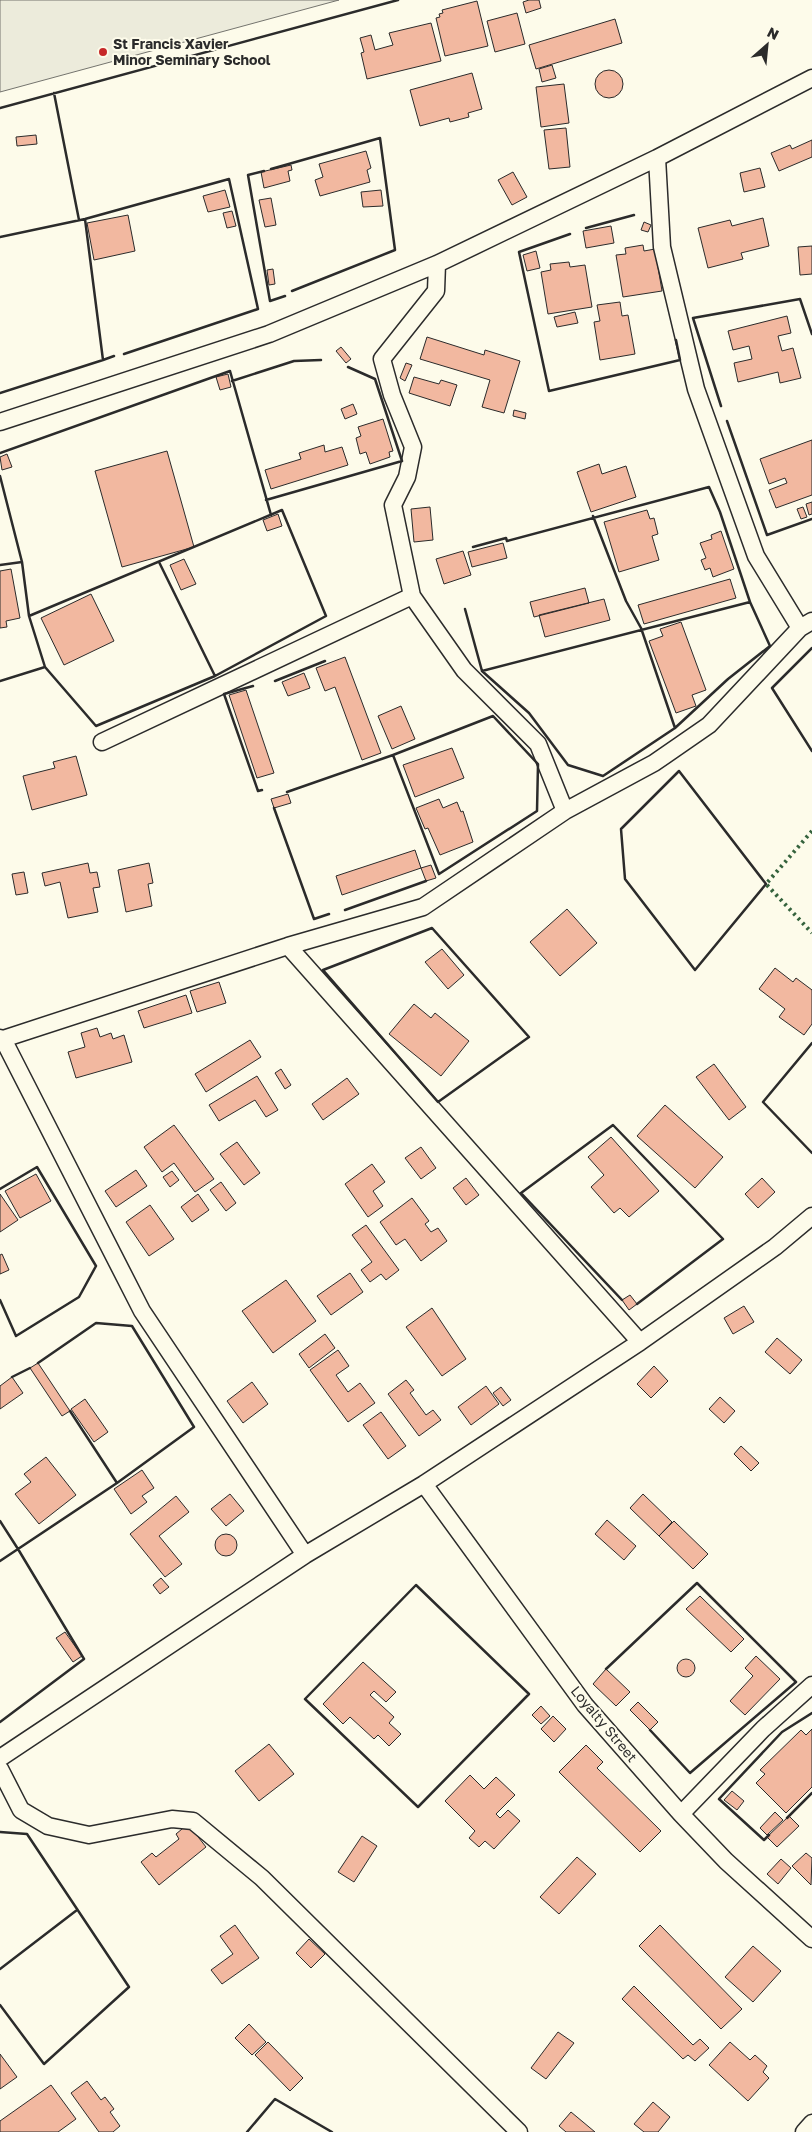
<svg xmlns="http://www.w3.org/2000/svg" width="812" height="2132" font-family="'Golos Text',sans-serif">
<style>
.green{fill:#ecebdb;stroke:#74746e}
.building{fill:#f2b8a0;stroke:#2b2b2b}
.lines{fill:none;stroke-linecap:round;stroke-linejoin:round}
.street-casing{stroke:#2b2b2b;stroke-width:19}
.street{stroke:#fdfbea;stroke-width:16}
.hedge{stroke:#34623c;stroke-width:4;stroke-dasharray:2.5 4;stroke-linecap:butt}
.wall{stroke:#2b2b2b;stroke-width:2.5}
.poi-dot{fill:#c62828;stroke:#fdfbea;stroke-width:2}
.labels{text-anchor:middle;stroke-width:4;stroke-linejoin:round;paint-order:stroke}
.poi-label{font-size:14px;font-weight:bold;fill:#2b2b2b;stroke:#fdfbea;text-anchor:start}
.street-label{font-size:14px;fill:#2b2b2b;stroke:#fdfbea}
</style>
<rect width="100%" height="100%" fill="#fdfbea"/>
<!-- green -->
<path class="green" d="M0,0H339L0,92Z"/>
<!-- building -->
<path class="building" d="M529,0H539L541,8L526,13L523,2Z
M477,1L488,46L445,56L436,18L440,17L439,14L443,13L442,10Z
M517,13L525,44L495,52L487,21Z
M615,19L622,43L536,69L529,45Z
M431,23L441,61L367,79L361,53L364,52L360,38L371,35L375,50L393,45L389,33Z
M552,65L556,78L542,82L539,69Z
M595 84a14 14 0 1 1 28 0a14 14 0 1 1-28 0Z
M472,73L482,109L468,113L469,117L450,122L449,118L420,126L410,90Z
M564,84L569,123L541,127L536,87Z
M566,128L570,167L549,169L544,130Z
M36,135L37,144L17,146L16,137Z
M812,140V157L779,171L771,153L790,145L792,149Z
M366,151L371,168L367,170L370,182L320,196L315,180L323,177L319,164Z
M291,165L292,170L288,171L290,181L264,188L261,172Z
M760,168L765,187L744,192L740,173Z
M513,172L527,197L512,205L498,180Z
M225,190L230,207L208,212L203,196Z
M381,190L383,206L363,207L361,192Z
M271,198L276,225L265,227L259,200Z
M232,211L236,226L227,228L223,213Z
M128,215L135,251L94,260L87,223Z
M763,218L769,246L741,253L743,259L708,268L698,228L730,220L732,226Z
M644,222L651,225L648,232L641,230Z
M611,226L614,243L586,248L583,231Z
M643,245L644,251L655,249L662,291L623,297L616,255L626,254L625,248Z
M812,246V274L800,275L798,247Z
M536,251L540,268L527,271L523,255Z
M569,262L570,267L585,265L592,307L548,314L541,272L551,270L550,264Z
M273,269L275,284L269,285L267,270Z
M620,302L622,316L628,315L635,354L600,360L594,322L600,321L597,305Z
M575,312L578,323L557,327L554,317Z
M787,316L791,333L778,336L782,351L793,348L801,378L780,383L778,372L738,382L734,363L752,359L749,346L733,350L728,331Z
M427,337L484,355L485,350L520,361L504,413L482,407L490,380L420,359Z
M341,347L351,359L346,363L336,351Z
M406,363L412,365L405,381L400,378Z
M228,374L231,387L220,390L216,377Z
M414,377L439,384L441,380L457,385L450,406L409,393Z
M353,404L357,414L345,419L341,409Z
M514,410L526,413L525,419L513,416Z
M383,419L393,451L389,452L390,457L370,464L366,452L360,454L356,438L361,436L358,427Z
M812,440V495L776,508L769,490L787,483L785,478L769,484L760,459Z
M324,445L325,452L342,447L348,465L271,489L265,470L301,459L299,453Z
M167,451L194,547L122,567L95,471Z
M7,454L12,467L2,470L0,457Z
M599,464L602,474L626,466L636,497L591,512L577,472Z
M812,502V514L809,515L806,504Z
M430,507L433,540L414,542L411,509Z
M803,507L807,517L801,519L797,509Z
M647,510L650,519L654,518L658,534L652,536L659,560L619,572L604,522Z
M278,514L282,526L267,531L263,520Z
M721,531L734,569L713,577L710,568L705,570L701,560L706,558L700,543L712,539L711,535Z
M503,543L507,558L472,567L468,552Z
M463,551L471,575L444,584L436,559Z
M184,559L196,584L181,590L170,565Z
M11,569L20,618L6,621L7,627L0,628V571Z
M730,579L736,598L644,624L638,605Z
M585,588L589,603L534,617L530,602Z
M91,594L114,641L64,665L41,618Z
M604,599L610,620L545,637L539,615Z
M681,622L706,690L692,695L696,706L676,713L649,641L663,636L660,629Z
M345,657L381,753L362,760L335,687L325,691L316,668Z
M304,673L310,688L288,696L282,682Z
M246,690L274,773L257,778L229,695Z
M401,706L415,739L392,749L378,716Z
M452,748L464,778L415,797L403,765Z
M76,756L87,795L32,810L23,776L55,768L53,762Z
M288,794L291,803L274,808L271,799Z
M439,799L443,808L457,802L461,812L463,811L473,842L440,855L428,828L425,829L416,808Z
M415,850L421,868L342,895L336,876Z
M88,863L90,873L97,872L100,887L93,888L98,912L68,918L60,882L45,886L42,873Z
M149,863L153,883L148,884L152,906L126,912L118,870Z
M431,865L436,878L426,881L421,868Z
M24,872L28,893L16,895L12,874Z
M567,909L597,943L560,976L530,942Z
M442,949L464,975L448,989L425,962Z
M775,968L793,982L796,978L812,990V1024L804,1035L779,1017L785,1009L759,989Z
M219,982L226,1003L197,1012L190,991Z
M186,995L192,1013L144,1028L138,1011Z
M414,1004L431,1018L435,1013L469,1041L441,1076L389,1034Z
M97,1028L100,1037L111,1033L113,1039L124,1035L132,1062L76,1078L68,1052L85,1047L81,1033Z
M250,1040L261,1057L206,1092L195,1074Z
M714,1064L746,1107L729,1120L696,1077Z
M281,1069L291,1085L285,1089L275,1073Z
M257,1076L278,1110L266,1117L255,1100L219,1121L209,1105Z
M347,1078L359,1094L323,1120L312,1104Z
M665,1105L723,1157L695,1188L637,1136Z
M174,1125L214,1179L195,1192L174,1163L162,1172L144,1147Z
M611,1137L659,1191L629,1217L620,1208L614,1213L591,1187L604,1175L588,1157Z
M237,1142L260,1173L244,1185L220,1154Z
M421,1147L436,1168L421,1179L405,1158Z
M372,1164L385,1182L373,1191L383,1206L368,1217L345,1184Z
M136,1170L147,1186L116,1207L105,1191Z
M172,1171L179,1180L170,1187L163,1177Z
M36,1174L51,1201L20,1218L5,1191Z
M466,1178L479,1195L466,1205L453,1188Z
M762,1178L775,1192L758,1208L745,1194Z
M221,1182L236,1203L226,1211L210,1190Z
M0,1194L18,1220L0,1232Z
M198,1194L209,1210L192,1222L181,1207Z
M412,1198L429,1221L425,1224L431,1232L438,1228L447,1241L421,1261L405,1239L396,1245L380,1222Z
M150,1205L174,1239L149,1256L126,1222Z
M366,1225L399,1270L386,1280L381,1274L370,1282L361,1270L372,1262L352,1235Z
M2,1254L9,1270L0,1274V1255Z
M350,1273L363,1292L331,1315L317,1296Z
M286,1280L316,1321L273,1353L242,1311Z
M630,1295L637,1304L629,1310L622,1300Z
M744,1306L754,1322L733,1334L724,1318Z
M432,1308L466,1359L442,1376L406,1327Z
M325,1334L335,1348L309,1368L299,1354Z
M777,1338L802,1360L790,1374L765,1352Z
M338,1350L349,1366L336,1375L348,1392L360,1383L375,1403L348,1422L310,1370Z
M38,1363L70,1411L62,1416L30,1368Z
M654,1366L668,1381L651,1398L637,1384Z
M12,1377L23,1393L0,1409V1386Z
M406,1380L414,1390L410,1393L426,1415L433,1410L441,1420L419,1436L388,1394Z
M252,1382L268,1404L243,1423L227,1401Z
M486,1386L499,1404L471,1425L458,1407Z
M501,1387L511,1400L503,1406L493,1393Z
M720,1397L735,1411L724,1423L709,1409Z
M85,1399L108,1432L94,1442L71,1409Z
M381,1412L406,1446L388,1459L363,1425Z
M741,1446L759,1463L751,1471L734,1454Z
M46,1457L76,1495L39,1524L15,1494L31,1482L24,1474Z
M142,1470L154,1488L142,1496L147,1502L131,1514L114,1489Z
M230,1494L244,1511L226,1526L211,1509Z
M643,1494L672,1522L659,1536L630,1508Z
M176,1496L189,1512L159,1536L182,1564L165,1577L130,1534Z
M607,1520L636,1546L624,1560L595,1534Z
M674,1521L708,1554L693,1569L659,1536Z
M215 1545a11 11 0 1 1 22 0a11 11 0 1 1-22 0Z
M161,1578L169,1587L160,1594L153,1585Z
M700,1596L744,1639L731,1652L686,1609Z
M65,1632L82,1656L73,1662L56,1638Z
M756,1656L780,1679L745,1715L730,1701L753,1676L745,1668Z
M677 1668a9 9 0 1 1 18 0a9 9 0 1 1-18 0Z
M363,1662L396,1692L386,1702L374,1691L370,1695L394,1717L389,1723L401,1734L389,1746L378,1735L374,1739L350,1717L343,1724L323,1704Z
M606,1669L630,1692L616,1706L593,1684Z
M638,1702L658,1722L650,1730L630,1710Z
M541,1706L550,1716L541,1724L532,1715Z
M553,1716L566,1729L554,1742L541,1729Z
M812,1729V1787L786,1813L756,1783L765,1774L760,1770L801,1730L806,1735Z
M269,1744L294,1774L259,1801L235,1771Z
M586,1745L603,1762L597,1768L661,1831L640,1852L559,1772Z
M470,1775L484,1789L496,1777L515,1795L496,1814L500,1818L508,1810L520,1821L494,1849L485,1841L479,1847L469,1838L475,1831L445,1801Z
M732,1791L744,1801L737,1810L724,1800Z
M775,1812L783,1820L767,1835L760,1828Z
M789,1816L799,1826L777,1847L767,1837Z
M188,1824L206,1847L159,1885L141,1862L152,1853L156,1857L179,1839L176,1834Z
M362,1836L377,1846L354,1882L338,1872Z
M806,1853L812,1858L811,1885L792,1866Z
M577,1857L596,1874L559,1914L540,1897Z
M781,1859L791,1868L778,1884L767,1874Z
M235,1925L259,1958L222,1984L211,1970L233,1954L220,1936Z
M660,1925L742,2009L721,2029L639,1946Z
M309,1939L325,1954L311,1968L296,1953Z
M753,1946L781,1971L753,2002L725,1977Z
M634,1986L693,2045L700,2039L709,2048L695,2061L688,2055L683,2059L622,1999Z
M249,2024L266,2042L252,2055L235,2038Z
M558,2032L574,2043L546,2079L531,2068Z
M268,2042L303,2078L290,2091L255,2055Z
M730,2042L750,2060L755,2055L767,2066L763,2072L769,2078L748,2101L709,2065Z
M0,2054L17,2077L0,2089Z
M87,2081L101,2100L105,2097L114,2109L110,2112L120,2126L113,2132H99L71,2093Z
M51,2085L76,2119L58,2132H0V2121Z
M653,2102L670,2117L658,2132H644L634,2124Z
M571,2112L595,2132H566L559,2126Z"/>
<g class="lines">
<defs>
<path id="street" d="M657,158L662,247L696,389L756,556L800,628
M437,264L436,291L382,359L392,395L413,447L407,477L393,505L412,596L464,670L538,744L565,811
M0,422L269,334L437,264L657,158L812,78
M102,742L412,596
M288,946L640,1342
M0,1038L3,1039L288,946L423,907L565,811L654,763L709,725L800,628L812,621
M3,1039L142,1311L305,1555
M424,1484L585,1705L681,1814L726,1861L812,1939
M0,1758L305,1555L424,1484L640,1342L775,1247L812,1216
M0,1769L21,1810L48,1826L89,1835L172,1819L193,1821L262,1878L519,2132
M681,1814L763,1729L812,1685
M804,2132L812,2123"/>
</defs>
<!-- street casing -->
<use href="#street" class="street-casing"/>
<!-- street -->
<use href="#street" class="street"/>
<!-- hedge -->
<path class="hedge" d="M812,831L766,884L812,933"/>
<!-- wall -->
<path class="wall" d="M54,93L79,220
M0,108L398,0
M271,169L380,138L395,250L292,291
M264,171L248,175L270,301L285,296
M85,219L103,360L114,356
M586,228L634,215
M570,234L519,252L549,391L680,360L676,340
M0,237L85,219L229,179L258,309L124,354
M232,381L294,361L321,360
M0,393L103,360
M721,406L693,318L800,299L812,334
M727,421L767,535L812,519
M0,453L230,371L271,515
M0,476L22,562L29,616L45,667L0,681
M266,500L402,461L375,379L348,367
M593,516L626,601L641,628L675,728L728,679L770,646L750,602
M159,562L215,676
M0,565L22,562
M465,609L482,671L750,602L720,512L709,487L507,541L506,538L473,547
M29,616L282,510L326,616L215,676L96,726L45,667
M812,648L772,688L812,751
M482,671L529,713L568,765L603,776L675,728
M275,681L325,661
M253,686L224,694L258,791L262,790
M679,771L766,884L695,970L625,879L621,829Z
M287,792L393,755L439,874L537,811L538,764L493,716L393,755
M274,808L314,919L329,914
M345,910L426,881
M432,928L529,1037L438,1102L323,970Z
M812,1043L763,1102L812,1153
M0,1189L37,1167L96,1266L79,1297L16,1336L0,1300
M622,1300L521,1193L613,1125L723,1239L637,1304
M38,1363L96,1323L132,1326L194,1427L117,1483L70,1411
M12,1377L30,1368
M0,1521L18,1549L117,1483
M0,1561L18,1549L84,1659L0,1722
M416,1585L529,1694L418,1807L305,1699Z
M606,1669L697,1583L796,1682L690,1773L650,1730
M787,1818L812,1793
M0,1832L27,1834L129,1987L44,2064L0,2005
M769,1835L764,1840L719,1799L782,1732L812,1713
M0,1969L77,1910
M247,2132L275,2099L332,2132"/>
</g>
<!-- markers -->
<circle class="poi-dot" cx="103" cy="52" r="5"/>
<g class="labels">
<!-- poi labels -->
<g class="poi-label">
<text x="113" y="49">St Francis Xavier<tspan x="113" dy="16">Minor Seminary School</tspan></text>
</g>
<!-- street labels -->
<g class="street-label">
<text transform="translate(604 1724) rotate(50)" y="5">Loyalty Street</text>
</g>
</g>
<!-- north arrow -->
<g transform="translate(767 45) rotate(27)" stroke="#fdfbea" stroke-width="4" paint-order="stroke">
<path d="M0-4L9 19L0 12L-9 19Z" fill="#2b2b2b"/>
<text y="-8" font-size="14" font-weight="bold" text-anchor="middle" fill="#2b2b2b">N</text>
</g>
</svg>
